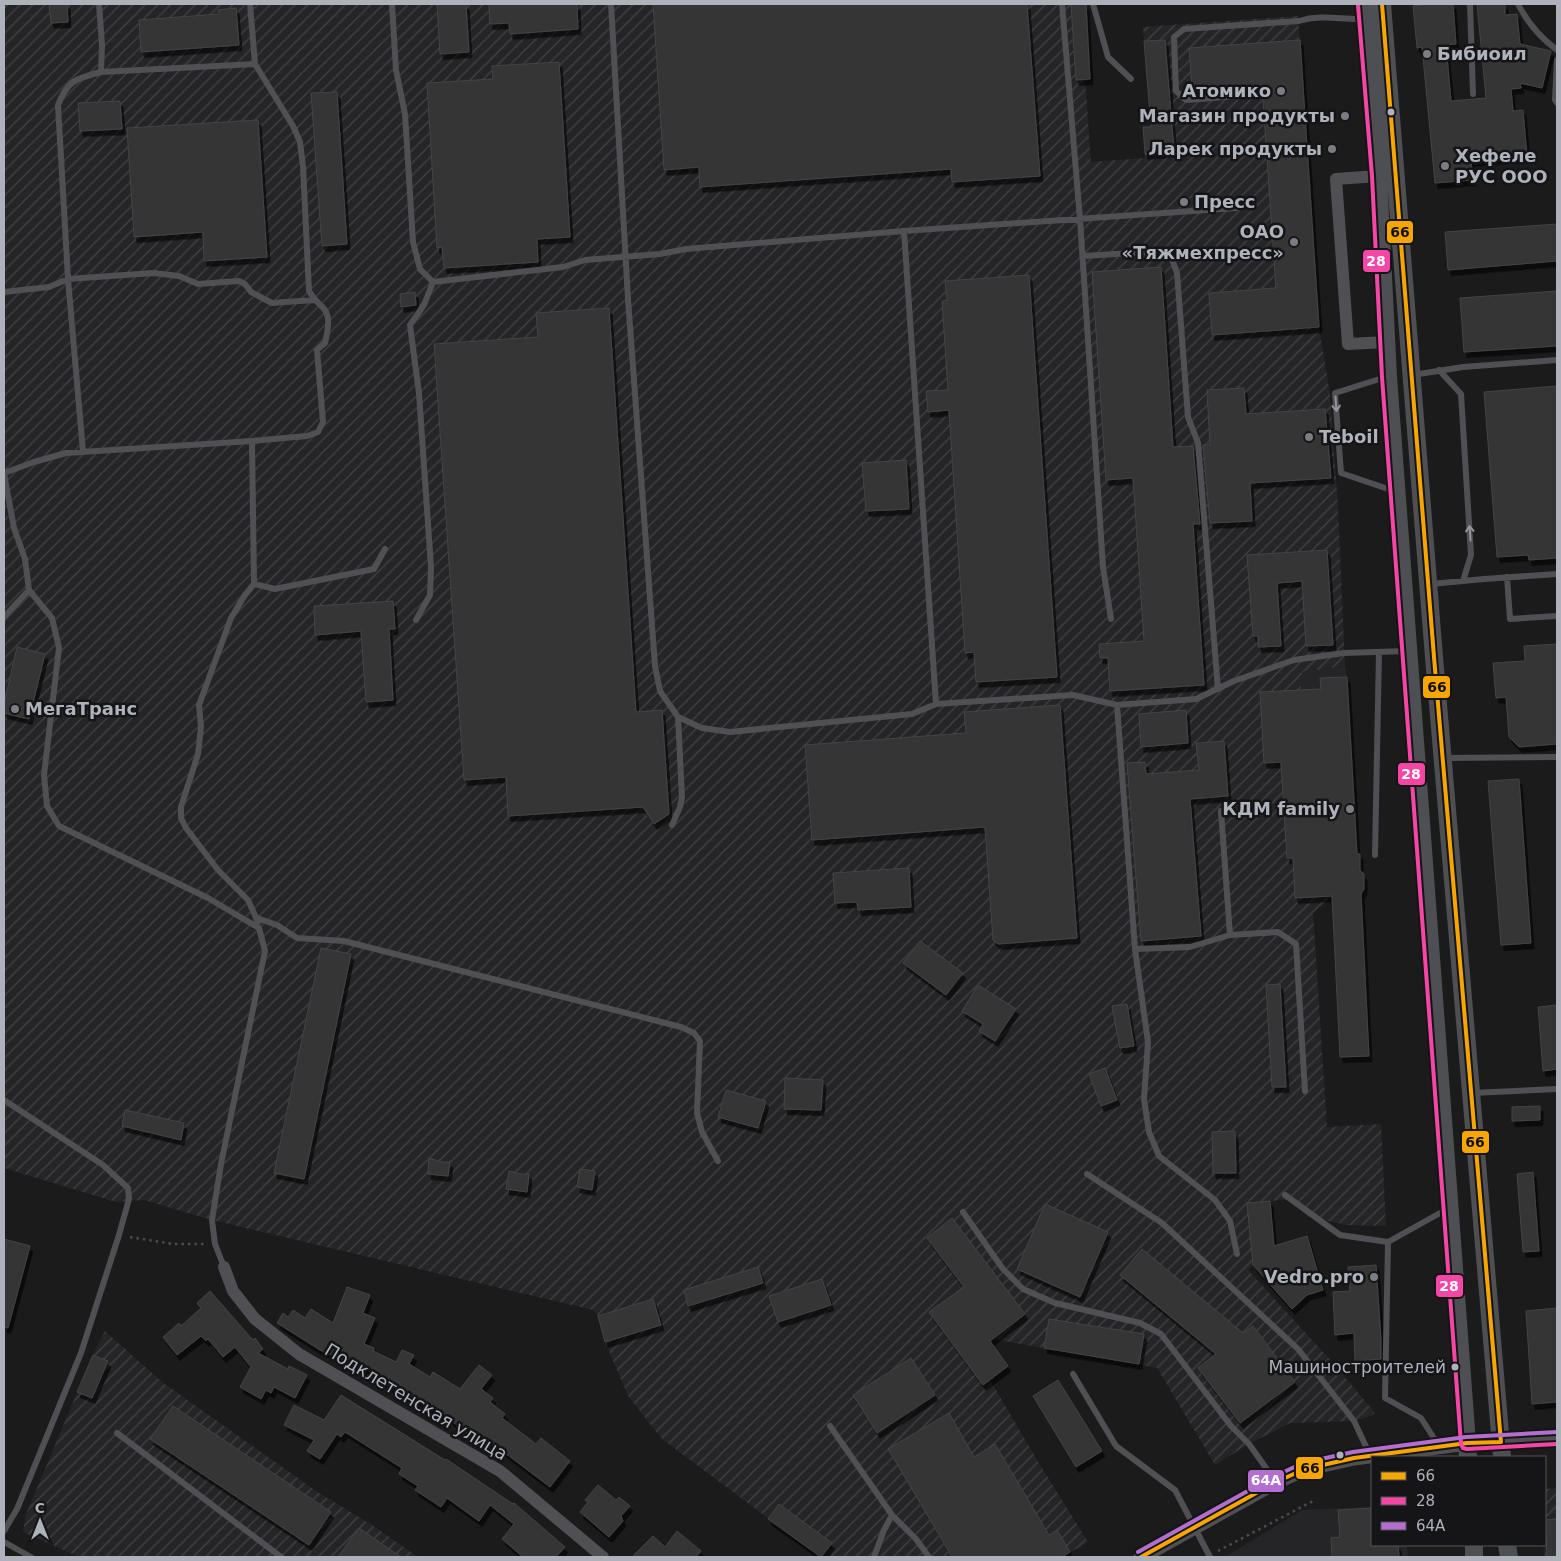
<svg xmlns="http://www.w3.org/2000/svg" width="1561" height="1561" font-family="'DejaVu Sans',sans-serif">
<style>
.built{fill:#252527}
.industrial{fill:url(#industrial-furrows)}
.building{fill:#343435;stroke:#444447;filter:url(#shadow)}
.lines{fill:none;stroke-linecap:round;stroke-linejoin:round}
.path{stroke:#4b4c4f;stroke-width:2.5;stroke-dasharray:2.5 4;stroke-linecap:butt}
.service{stroke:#505054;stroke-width:6}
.minor{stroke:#505054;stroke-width:12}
.tertiary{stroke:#505054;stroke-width:15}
.secondary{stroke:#4e4f52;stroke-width:18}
.bus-1-casing{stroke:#151517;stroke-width:8}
.bus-2-casing{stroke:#151517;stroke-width:8}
.bus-3-casing{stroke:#151517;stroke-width:8}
.bus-1{stroke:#f7a600;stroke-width:4}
.bus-2{stroke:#f346a5;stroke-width:4}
.bus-3{stroke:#b36fd0;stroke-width:4}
.oneway{stroke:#92959c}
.poi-dot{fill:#7b7d83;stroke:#151517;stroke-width:2}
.bus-dot{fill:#aeb2bb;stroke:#151517;stroke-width:2}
.labels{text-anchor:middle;stroke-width:5;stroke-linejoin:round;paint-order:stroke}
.bus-label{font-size:17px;fill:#aeb2bb;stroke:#151517;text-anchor:end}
.poi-label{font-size:18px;font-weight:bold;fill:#aeb2bb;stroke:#151517;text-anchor:end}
.street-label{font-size:18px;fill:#aeb2bb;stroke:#151517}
.line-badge{stroke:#151517;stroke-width:2}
.badge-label{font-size:14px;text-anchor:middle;font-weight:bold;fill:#fff}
.pale-badge-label{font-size:14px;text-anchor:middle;font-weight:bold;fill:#111}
</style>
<defs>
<pattern id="industrial-furrows" width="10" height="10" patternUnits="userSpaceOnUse" patternTransform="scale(1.25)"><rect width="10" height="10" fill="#252527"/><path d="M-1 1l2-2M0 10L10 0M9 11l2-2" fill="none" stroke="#424244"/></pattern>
<filter id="shadow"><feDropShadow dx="3" dy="5.5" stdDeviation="0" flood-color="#0009"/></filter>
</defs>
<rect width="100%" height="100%" fill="#1b1b1b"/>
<!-- built -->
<path class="built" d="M1345,666L1347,677L1352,758L1306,760L1301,690L1302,672Z
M1372,1507V1545H1407L1408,1557H1225L1302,1510Z"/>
<!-- industrial -->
<path class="industrial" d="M4,4H1071L1076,80L1085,79L1091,162L1145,158L1143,127L1151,126L1143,27L1298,16L1319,327L1330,394L1338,507L1345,666L1302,672L1301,690L1306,760L1352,758L1357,854H1360V870L1364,874V889L1361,894L1332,896L1313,913L1327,1127L1381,1124L1386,1226L1346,1225L1307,1216L1292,1199L1247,1203L1253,1265L1248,1270L1333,1363L1375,1413L1368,1417L1354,1421L1290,1423L1249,1444L1215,1465L1157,1368L993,1339L990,1341L1008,1366L990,1380L1040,1465L1088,1542L1062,1557H820L662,1439L628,1396L605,1342L598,1316L593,1310L212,1220L144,1200L116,1202L4,1168Z
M105,1331L162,1382L319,1493L372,1525L418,1557H79L23,1532L26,1514L93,1355Z
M1557,1488V1557H1545L1543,1545H1545V1489Z"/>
<!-- building -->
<path class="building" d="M49,4H67L68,22L51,23Z
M437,4H466L469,52L440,54Z
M489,4H577L578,29L510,34L509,23L490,24Z
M653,4H1027L1040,176L952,182L951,169L700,187L699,167L664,170Z
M1071,4H1086L1090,79L1076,80Z
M1427,4H1453L1456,44L1446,45L1451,101L1486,98L1477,4H1505V15L1517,14L1520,44L1551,51L1542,88L1520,83L1521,88L1511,89L1513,111L1523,110L1527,156L1471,161L1473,180L1435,183L1422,47L1417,48L1413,6Z
M236,8L239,45L141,52L139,20L219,14L218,10Z
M1165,40L1174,151L1145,154L1143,127H1151L1144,41Z
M1300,40L1319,327L1212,335L1209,293L1276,288L1262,85L1192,89L1189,48Z
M559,62L570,237L537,239L538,262L444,268L442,247L437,248L427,83L493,79L492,66Z
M337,92L347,244L322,246L311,93Z
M120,101L122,129L80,131L78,103Z
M258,120L267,257L204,261L203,232L134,237L127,128Z
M1557,224V261L1448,270L1445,232Z
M1161,267L1173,447L1193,446L1200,524H1193L1204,685L1110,691L1108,658H1100L1099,644L1144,641L1133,478L1106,480L1092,272Z
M1029,275L1057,677L976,682L974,652L965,653L949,410L928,412L926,391L948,390L942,301L947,300L945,281Z
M1557,291V346L1464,352L1460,298Z
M415,292L416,305L401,307L400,294Z
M609,308L636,712L662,710L669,814L654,824L643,807L508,816L506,777L464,780L434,344L538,337L536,313Z
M1557,386V558L1529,560L1528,555L1497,557L1484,392Z
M1244,388L1246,414L1325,409L1331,478L1250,483L1252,521L1210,523L1203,445H1210L1207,390Z
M906,460L909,509L866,511L862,463Z
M1327,550L1333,645L1306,646L1302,581L1277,583L1281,646L1258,647V636H1253L1247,555Z
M393,601L395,629H389L393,700L366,702L361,631L315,635L314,606Z
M1557,644V744L1519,747L1509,737L1506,697L1496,698L1493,663L1525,661L1524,646Z
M17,647L45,654L29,719L4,713V704Z
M1347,677L1357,854H1360V870L1364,874V889L1361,894L1369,1056L1340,1057L1332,896L1295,898L1293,858H1287L1281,762L1264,763L1260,692L1321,689L1320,678Z
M1060,705L1077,938L998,944L993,940L985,827L812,840L805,745L966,733L964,712Z
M1186,710L1188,743L1141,747L1139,714Z
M1224,741L1228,796L1190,799L1201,936L1141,941L1127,763L1145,762L1146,774L1199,770L1196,743Z
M1519,779L1531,943L1501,945L1488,781Z
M909,868L911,907L858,910L857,902L835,903L833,873Z
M920,941L963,973L946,995L903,963Z
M321,948L351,954L304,1179L274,1173Z
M1280,984L1286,1087H1272L1266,985Z
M978,985L1016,1009L995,1041L979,1031L983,1024L962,1011Z
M1127,1004L1134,1046L1120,1048L1112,1006Z
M1557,1005V1069L1543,1071L1538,1007Z
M1105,1068L1117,1100L1101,1106L1089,1074Z
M785,1078L823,1080L821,1110L784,1109Z
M726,1090L766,1101L758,1128L718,1117Z
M1540,1106V1120L1512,1121V1107Z
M125,1110L184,1123L181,1140L122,1126Z
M1235,1131L1236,1173H1213L1212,1132Z
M429,1158L442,1162H450L448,1176L428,1174Z
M580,1169L595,1171L592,1190L577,1187Z
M509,1171L521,1174H529L527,1192L506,1189Z
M1533,1172L1539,1251L1523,1252L1517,1174Z
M1270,1201L1274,1246L1307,1236L1323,1290L1307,1295L1292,1309L1253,1265L1247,1203Z
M1045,1204L1108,1232L1080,1297L1017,1269Z
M952,1218L1025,1314L990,1341L1008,1366L983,1385L929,1312L964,1287L927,1238Z
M4,1239L30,1246L8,1328L4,1327Z
M1142,1249L1243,1333L1253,1326L1295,1382L1240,1423L1198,1368L1216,1354L1120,1275Z
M1376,1265L1381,1340V1359L1355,1361L1354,1333L1335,1335L1333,1292L1350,1291L1348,1267Z
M758,1267L763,1283L688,1306L684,1290Z
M822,1279L831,1305L778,1322L769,1296Z
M347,1287L370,1295L363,1313L375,1318L364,1344L374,1348L373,1351L396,1362L402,1350L414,1355L409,1364L430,1377L433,1372L460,1389L479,1365L492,1375L481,1389L493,1398L490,1402L505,1414L502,1418L536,1444L541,1438L570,1461L550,1487L492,1443L489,1447L469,1430L467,1433L432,1405L430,1408L392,1385L391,1387L370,1377L372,1372L320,1350L277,1323L283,1313L288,1317L293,1310L305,1318L311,1309L333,1323Z
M210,1291L253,1340L255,1338L263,1349L258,1353L288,1369L289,1366L307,1375L295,1398L274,1387L271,1393L266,1390L261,1399L240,1387L251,1367L235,1347L223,1357L208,1339L206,1341L201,1336L177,1355L163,1337L179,1323L181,1326L201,1308L197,1303Z
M653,1299L661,1325L605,1342L598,1316Z
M1557,1308V1402L1532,1404L1526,1311Z
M1049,1319L1144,1334L1139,1364L1044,1348Z
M93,1355L108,1361L92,1398L77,1392Z
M911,1358L935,1395L877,1433L853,1395Z
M1058,1380L1102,1451L1076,1467L1033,1396Z
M341,1395L445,1460L446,1459L513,1504L514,1503L565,1547L556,1557H523L502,1539L514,1524L490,1505L479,1521L447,1498L441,1507L415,1490L418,1486L399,1474L402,1468L345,1432L341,1437L337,1434L320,1459L307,1451L314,1440L284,1425L294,1405L324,1420Z
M173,1406L331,1512L309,1545L150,1439Z
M949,1413L974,1457L995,1444L1049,1535L1057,1530L1070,1552L1062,1557H952L888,1449Z
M598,1485L616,1500L619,1497L630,1506L621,1516L623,1521L609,1537L580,1512L588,1502L585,1500Z
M779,1504L832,1543L821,1557L768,1519Z
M1372,1508V1545H1398L1399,1557H1332L1331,1538L1340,1537L1338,1510Z
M1557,1519V1557H1547L1545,1520Z
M359,1528L401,1557H338Z
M677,1531L701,1551L696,1557H632L653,1536L665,1547Z"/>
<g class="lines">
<!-- path -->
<path class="path" d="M130,1237L173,1244H204
M1218,1551L1313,1501"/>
<!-- service -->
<path class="service" d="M99,4L102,45L101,72
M392,4L396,70L405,114L413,242L420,269L433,282L563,267L585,260L660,254L686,249L904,231L1236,208
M611,4L628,299L655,666L660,691L678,717L702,728L730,732L912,714L936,704L1073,695L1117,705L1196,699L1234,681L1294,660L1344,653L1407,651
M1062,4L1080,219L1103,567L1111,619
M1093,4L1108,57L1131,79
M1470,4L1473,94
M1518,4C1527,22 1541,38 1557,50
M1557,60L1555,100L1557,103
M1251,95L1186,100L1176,91L1174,37L1184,29L1299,21C1322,14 1341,20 1364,19
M904,231L936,704
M1083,256L1164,251L1170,254L1177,273L1188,417L1198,443L1218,689
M4,292L49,287L68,279L153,273L179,276L198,284L239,281L245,284L251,292L272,303L314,300
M1439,370L1461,394L1471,555L1463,581
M1413,375L1463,367L1557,360
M1386,377L1335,393L1341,473L1394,491
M252,441L254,584L245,595L231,618L199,705L201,727L198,754L181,807V818L186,828L218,870L248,900L258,922
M83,452L68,279L58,105C68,80 75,79 101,72L255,64L250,4
M4,473L34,462L66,453L252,441L307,436L318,432L323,422L317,350L325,343C327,333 331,320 325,310C320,304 314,300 309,291L303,166L300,142L293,126L255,64
M4,474L14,528L25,559L29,590L4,617
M1507,577L1510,619L1557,616
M254,584L275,589L374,569L385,549
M1431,584L1484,579L1557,574
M29,590L52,618L59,648L44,775L47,806L59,826L208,898L259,928L265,951L221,1164L212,1220L215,1244L224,1267
M416,620L430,595L431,567L419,393L410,325L424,305L433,282
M1117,705L1135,949L1148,1042L1144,1099L1149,1132L1159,1156L1215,1200L1230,1221L1237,1254
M1444,758L1557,757
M1221,811L1230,935
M672,825L680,807L682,797L678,717
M1375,855L1379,652
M257,918L277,925L297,938L344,941L681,1027L694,1033L700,1041L697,1113L702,1132L718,1161
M1135,949L1190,947L1230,935L1278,932L1296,944L1305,1091
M1472,1093L1557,1089
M4,1100L103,1165L128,1188L129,1199L119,1235L81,1353L17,1509L4,1531
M1087,1174L1162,1223L1298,1349L1354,1421L1370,1455
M1285,1195L1340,1235L1388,1242L1449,1208
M963,1212L1003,1269L1023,1289L1055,1303L1140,1323L1161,1334L1231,1426L1249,1444L1276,1482
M1388,1242L1385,1398L1421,1418L1439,1446
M1073,1374L1116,1446L1175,1490L1210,1557
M830,1426L892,1515L916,1539L929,1557
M117,1433L281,1557
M4,1542L31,1557
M874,1557L884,1530L892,1515"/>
<!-- minor -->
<path class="minor" d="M1378,176L1336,179L1348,344L1386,342
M224,1267L233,1291L255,1319L299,1354L500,1471L603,1557
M1501,1442L1557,1438"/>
<!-- tertiary -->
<path class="tertiary" d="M1141,1557L1276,1482L1305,1469L1354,1458L1467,1443L1501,1442"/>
<!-- secondary -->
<path class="secondary" d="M1364,4L1378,176L1388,377L1468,1457
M1382,4L1434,657L1502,1457
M1474,1545V1557
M1507,1545L1509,1557"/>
<defs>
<path id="bus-1" d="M1141,1557L1276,1482L1305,1469L1354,1458L1467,1443L1501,1442L1434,657L1382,4"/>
<path id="bus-2" d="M1358,5L1372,176L1382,377L1461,1444L1463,1448L1467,1449L1557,1444"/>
<path id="bus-3" d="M1138,1552L1273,1477L1303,1463L1353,1452L1466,1437L1557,1432"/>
</defs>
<!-- bus-1 casing -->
<use href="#bus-1" class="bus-1-casing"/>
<!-- bus-2 casing -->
<use href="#bus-2" class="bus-2-casing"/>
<!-- bus-3 casing -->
<use href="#bus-3" class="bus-3-casing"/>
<!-- bus-1 -->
<use href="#bus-1" class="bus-1"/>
<!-- bus-2 -->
<use href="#bus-2" class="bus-2"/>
<!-- bus-3 -->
<use href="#bus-3" class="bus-3"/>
</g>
<!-- one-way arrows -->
<defs><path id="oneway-shaft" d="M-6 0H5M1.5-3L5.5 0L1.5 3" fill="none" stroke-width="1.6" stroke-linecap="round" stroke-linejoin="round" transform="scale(1.25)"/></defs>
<g class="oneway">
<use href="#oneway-shaft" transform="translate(1336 404) rotate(86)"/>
<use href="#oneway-shaft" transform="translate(1470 533) rotate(-94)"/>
</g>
<!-- markers -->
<g class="poi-dot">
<circle cx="1427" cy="54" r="5"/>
<circle cx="1281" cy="91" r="5"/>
<circle cx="1345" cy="116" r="5"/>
<circle cx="1332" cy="149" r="5"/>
<circle cx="1445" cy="166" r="5"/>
<circle cx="1184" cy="202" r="5"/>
<circle cx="1294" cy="242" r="5"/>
<circle cx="1309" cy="437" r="5"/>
<circle cx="15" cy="709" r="5"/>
<circle cx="1350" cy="809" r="5"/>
<circle cx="1374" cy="1277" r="5"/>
</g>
<g class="bus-dot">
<circle cx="1391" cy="112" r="4.5"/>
<circle cx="1455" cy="1367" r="4.5"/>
<circle cx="1340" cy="1455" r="4.5"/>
</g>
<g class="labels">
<!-- bus labels -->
<g class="bus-label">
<text x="1446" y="1373">Машиностроителей</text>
</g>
<!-- poi labels -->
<g class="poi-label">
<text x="1437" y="60" text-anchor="start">Бибиоил</text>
<text x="1271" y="97">Атомико</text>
<text x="1335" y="122">Магазин продукты</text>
<text x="1322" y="155">Ларек продукты</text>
<text x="1455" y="162" text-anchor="start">Хефеле<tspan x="1455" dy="21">РУС ООО</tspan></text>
<text x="1194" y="208" text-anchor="start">Пресс</text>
<text x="1284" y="238">ОАО<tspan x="1284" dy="21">«Тяжмехпресс»</tspan></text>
<text x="1319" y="443" text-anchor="start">Teboil</text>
<text x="25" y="715" text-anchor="start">МегаТранс</text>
<text x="1340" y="815">КДМ family</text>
<text x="1364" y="1283">Vedro.pro</text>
</g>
<!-- street labels -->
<g class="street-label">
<text transform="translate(416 1402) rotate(31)" y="6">Подклетенская улица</text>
</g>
</g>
<g class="line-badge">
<rect x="1386" y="220" width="28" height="24" rx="5" fill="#f7a600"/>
<rect x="1362" y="249" width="29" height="24" rx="5" fill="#f346a5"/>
<rect x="1422" y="675" width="29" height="24" rx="5" fill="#f7a600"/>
<rect x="1397" y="762" width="29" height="24" rx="5" fill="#f346a5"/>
<rect x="1461" y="1130" width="29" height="24" rx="5" fill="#f7a600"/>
<rect x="1435" y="1274" width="29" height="24" rx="5" fill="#f346a5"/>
<rect x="1295" y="1456" width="29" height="24" rx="5" fill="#f7a600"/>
<rect x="1247" y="1469" width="38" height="24" rx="5" fill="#b36fd0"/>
</g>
<g class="badge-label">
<text x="1376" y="266">28</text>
<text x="1411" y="779">28</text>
<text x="1449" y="1291">28</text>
<text x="1266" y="1485">64А</text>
</g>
<g class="pale-badge-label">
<text x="1400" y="237">66</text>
<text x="1437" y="692">66</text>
<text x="1475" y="1147">66</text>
<text x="1310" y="1473">66</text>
</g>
<!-- border -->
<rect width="1561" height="1561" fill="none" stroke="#aeb2bb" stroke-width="10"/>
<!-- legend -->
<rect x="1371" y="1456" width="175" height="90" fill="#151517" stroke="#525459"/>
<rect x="1381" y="1472" width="25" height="8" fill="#f7a600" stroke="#525459"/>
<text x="1416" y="1481" font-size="15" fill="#aeb2bb">66</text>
<rect x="1381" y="1497" width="25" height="8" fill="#f346a5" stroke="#525459"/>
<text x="1416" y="1506" font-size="15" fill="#aeb2bb">28</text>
<rect x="1381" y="1522" width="25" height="8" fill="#b36fd0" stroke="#525459"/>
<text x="1416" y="1531" font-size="15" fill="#aeb2bb">64А</text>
<!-- north arrow -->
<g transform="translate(40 1521)" stroke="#151517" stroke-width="4" paint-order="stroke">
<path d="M0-4L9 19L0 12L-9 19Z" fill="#aeb2bb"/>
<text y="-8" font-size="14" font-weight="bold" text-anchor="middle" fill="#aeb2bb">С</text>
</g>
</svg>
